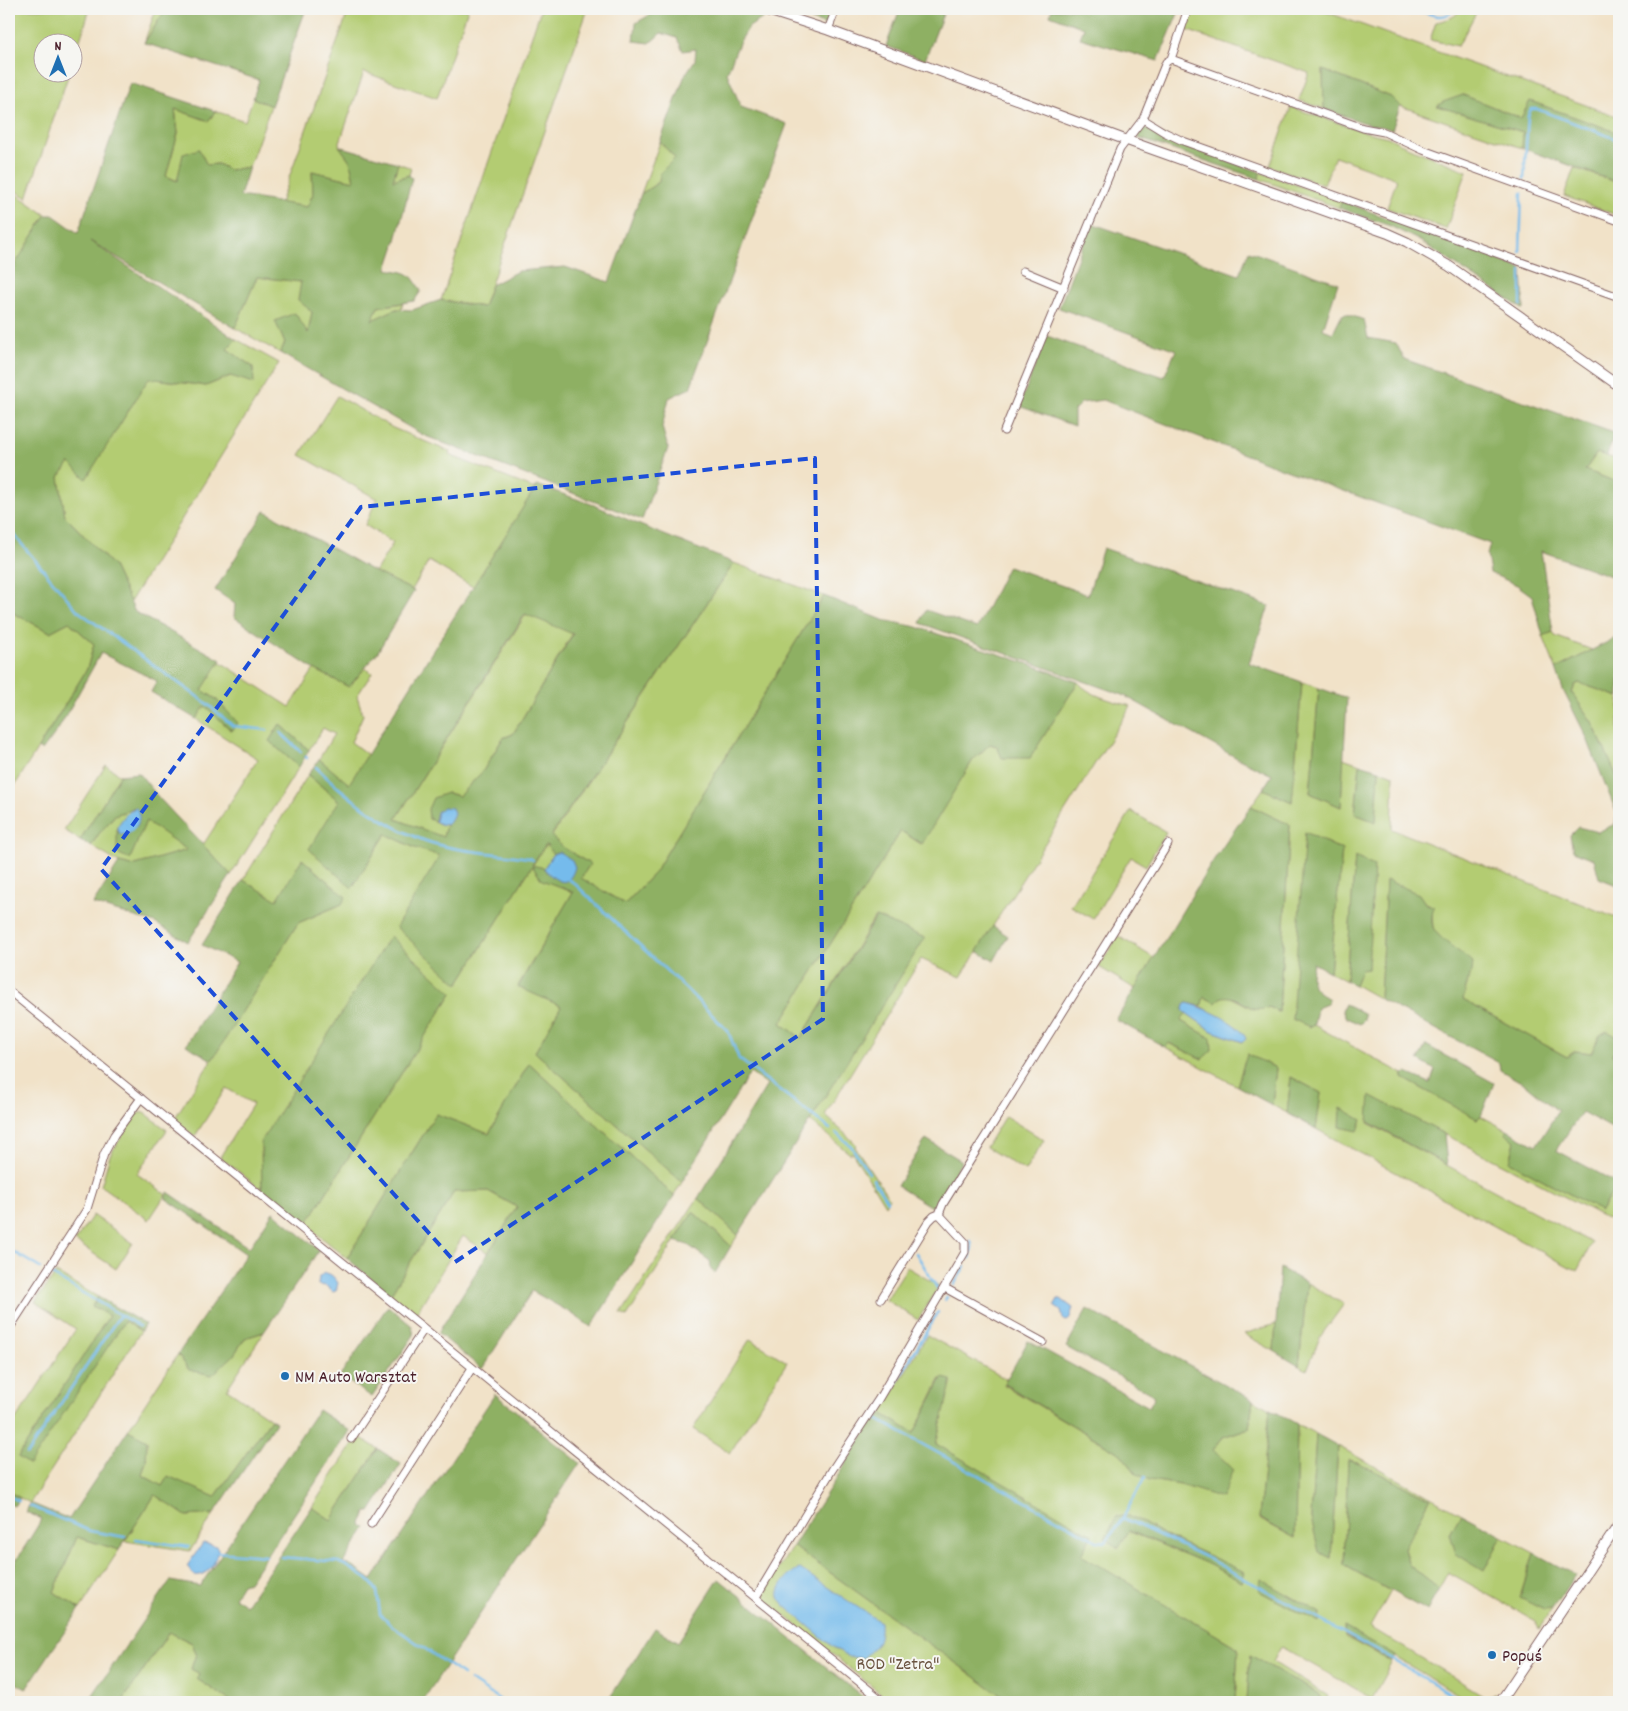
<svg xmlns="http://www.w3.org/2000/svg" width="1628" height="1711" font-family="Dekko,sans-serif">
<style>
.green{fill:#b3cc72;stroke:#7e764e;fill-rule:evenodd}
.forest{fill:#8eb064;stroke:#6c6848;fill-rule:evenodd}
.water{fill:#75bbec;stroke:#606d8c}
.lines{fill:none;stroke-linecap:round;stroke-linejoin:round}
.stream{stroke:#75bbec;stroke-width:2.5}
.minor-casing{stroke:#846362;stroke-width:9}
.tertiary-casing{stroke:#846362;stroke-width:11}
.minor{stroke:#fff;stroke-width:7}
.tertiary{stroke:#fff;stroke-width:9}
.marked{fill:none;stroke:#1d4ed8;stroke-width:4;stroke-dasharray:10 6;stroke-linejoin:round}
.poi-dot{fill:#1f6fb2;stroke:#f6f6f2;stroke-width:2}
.labels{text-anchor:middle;stroke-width:4;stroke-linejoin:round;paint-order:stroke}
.poi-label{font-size:18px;fill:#4a1f2b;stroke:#f6f6f2;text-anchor:start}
.park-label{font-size:18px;fill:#6a5340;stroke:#f6f6f2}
</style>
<rect width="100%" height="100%" fill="#f6f6f2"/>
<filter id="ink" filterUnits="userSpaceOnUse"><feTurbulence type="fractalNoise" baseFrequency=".02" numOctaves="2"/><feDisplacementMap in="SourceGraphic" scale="10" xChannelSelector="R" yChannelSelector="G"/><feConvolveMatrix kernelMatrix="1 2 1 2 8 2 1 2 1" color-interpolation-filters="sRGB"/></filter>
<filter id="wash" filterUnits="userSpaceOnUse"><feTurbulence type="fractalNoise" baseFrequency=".0096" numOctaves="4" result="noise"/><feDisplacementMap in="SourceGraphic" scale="20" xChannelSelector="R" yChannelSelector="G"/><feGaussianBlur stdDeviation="1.12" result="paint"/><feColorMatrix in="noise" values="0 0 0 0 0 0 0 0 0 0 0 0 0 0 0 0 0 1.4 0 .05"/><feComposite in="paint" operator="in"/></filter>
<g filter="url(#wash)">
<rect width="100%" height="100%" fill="#f1e2c8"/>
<!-- green -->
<path class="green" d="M9,9H82L89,12L73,62L72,42H42V72L69,73L27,198L9,187Z
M156,9H166L144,43Z
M349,9H468L437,98L364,72L339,145L350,161L354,181L312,171L313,194L307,207L280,203Z
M541,9H588L483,307L441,300Z
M1192,9H1318L1619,117V133L1530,101L1521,118L1463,95L1438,106L1523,132L1522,148L1400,106L1391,97L1323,70L1324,109L1299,100L1309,73L1186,30Z
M1461,9H1478L1458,46L1430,40L1436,22C1446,20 1455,18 1461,9Z
M253,98L271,106L249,167L229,170L218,164L207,165L178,181L166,176L178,133L175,109L209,121L215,111L245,121Z
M1291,107L1366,132L1388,137L1409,148L1467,171L1446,229L1387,208L1397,179L1335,156L1324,185L1270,166Z
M660,142L676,158L660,173L659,182L641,194Z
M398,163L411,168L409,175L393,180Z
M1574,168L1619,183V216L1564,196Z
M1260,172L1342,201L1339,208L1259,179Z
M9,189L46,215L9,275V241L12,226L9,225Z
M257,277L302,282L312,312L308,333L276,321L285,344L280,353L235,328Z
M403,303L401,309H396L371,321L378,307Z
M236,339L279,363L130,602L113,566L65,516L59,477L70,463L86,478L149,378L206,386L253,367L227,349Z
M337,396L393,428L450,452L449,455L535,489L473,587L429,561L412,590L375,572L393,543L365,525L377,499L300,455Z
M1597,453L1619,460V483L1585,470Z
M734,563L824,596L655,872L625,904L581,878L590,864L564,848L551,837Z
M9,611L50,632L69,622L94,644L87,669L9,795Z
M526,614L573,633L513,734L503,738L483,771L459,796L447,793L429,819L440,824L446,825L443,838L396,819Z
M1553,632L1555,636L1592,650L1556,669L1543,636Z
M219,661L290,707L314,669L349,687L365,668L372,673L357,696L363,715L351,742L368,755L349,785L319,759L334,734L323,728L309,750L280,724L270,741L299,767L231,875L203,845L258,759L196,719L205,706L232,731L216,699L202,690Z
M1078,682C1089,696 1114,701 1131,706L961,977L921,959L825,1115L856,1144L855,1147L889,1198L885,1205L852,1152L850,1154L810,1121L922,937L875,917L801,1038L781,1023L901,831L921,844L973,760L990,744L1030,758Z
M1302,682L1319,688L1310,793L1341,807L1343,758L1360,764L1355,814L1376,822L1379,770L1394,775L1392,829L1619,919V1060L1613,1056L1617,1040L1600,1035L1591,1053L1575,1051L1567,1057L1463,1000L1469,976L1433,928L1432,913L1434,907L1386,881L1380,999L1355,985L1361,969H1368L1355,857L1346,981L1330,972L1342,850L1305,832L1310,1027L1314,1025L1403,1074V1078L1476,1118L1481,1116L1507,1130L1506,1134L1515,1141L1510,1162L1601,1211L1614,1189L1619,1191V1225L1371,1096L1368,1123L1592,1243L1577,1271L1316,1129L1321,1093L1291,1077L1287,1113L1272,1105L1276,1068L1247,1054L1237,1086L1165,1047L1168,1043L1202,1059L1211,1038L1181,1021L1186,1013L1212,1031L1242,1042L1237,1027L1201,1006L1204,997L1229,996L1254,1009L1269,1007L1279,1012L1290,825L1251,806L1263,789L1292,802Z
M1579,683L1619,697V781L1592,722L1572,693L1575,685Z
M106,765L120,775L80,840L64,830Z
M308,775L339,801L352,888L386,834L415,848L441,856L458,984L546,844L553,854L544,868L533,866L558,887L573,892L518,986L562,1006L535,1052L682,1182L674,1196L529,1063L489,1134L436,1114L347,1258L306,1225L452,993L261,1141L262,1190L220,1157L253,1104L226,1088L195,1136L173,1121L298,923L342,904L277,901L243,880Z
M130,810L118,827V853L130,858L146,821L188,850L132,866L119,863L91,846L98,835L115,815Z
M1131,811L1166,832L1146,866L1131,857L1093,919L1071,906Z
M1118,936L1154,958L1135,989L1099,967Z
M144,1112L167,1130L137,1174L166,1194L149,1220L101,1186L110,1155L136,1114Z
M1005,1116L1044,1140L1025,1171L986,1147Z
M488,1191L517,1207L488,1253L463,1236L415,1315L390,1295L454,1192Z
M698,1198L738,1235L731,1246L693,1212L627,1317L621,1314Z
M93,1215L133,1243L116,1269L75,1241Z
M907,1267L939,1286L918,1320L886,1300Z
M56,1273L98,1297L92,1306L109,1316L18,1457L28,1464L125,1321L141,1331L30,1503L9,1492V1430L76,1329L35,1302Z
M1307,1283L1344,1304L1320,1337L1307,1370L1299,1366Z
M1276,1324L1274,1351L1244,1334Z
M264,1332L227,1389L271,1419L215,1497L168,1477L162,1486L142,1475L146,1461L147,1441L128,1430L178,1354L189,1370L233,1356L245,1338Z
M927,1335L1006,1379L1004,1385L1121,1454L1137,1474L1150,1480L1181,1485L1213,1450L1223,1437L1249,1428L1253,1400L1270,1409L1259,1519L1295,1538L1297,1424L1316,1434L1311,1518L1320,1552L1331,1558L1338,1446L1461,1514L1450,1534L1484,1570L1502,1536L1534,1553L1520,1597L1544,1610L1552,1609L1539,1629L1536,1621L1448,1572L1439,1589L1409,1565L1404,1549L1430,1499L1357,1462L1348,1460L1344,1565L1390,1591L1370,1627L1486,1697L1495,1695L1490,1702H1471L1344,1627L1345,1637L1392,1662L1372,1698L1281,1647L1273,1662L1328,1696L1327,1699L1332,1702H1321L1319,1694L1250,1655L1247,1702H1235L1238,1648L1080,1555L1091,1535L936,1444L941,1378L914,1433L881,1413ZM1129,1515L1168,1537L1244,1572L1242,1582L1206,1563L1128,1531ZM1261,1580L1320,1613L1319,1623L1259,1591Z
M750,1339L787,1362L730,1453L693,1429Z
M358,1436L378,1449L331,1520L312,1507Z
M155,1495L186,1516L214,1514L190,1551L125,1541Z
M77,1537L119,1550L80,1609L54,1592Z
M793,1546L1010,1702H891L761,1596Z
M169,1632L192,1643L196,1654L191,1669L200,1674L197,1679L232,1702H122Z"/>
<!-- forest -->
<path class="forest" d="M166,9H306L271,106L253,98L259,80L144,43Z
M658,9H749L768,15L749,27L739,43L727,73L741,107L787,124L690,388L669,398L662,427L668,448L642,520L423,435L280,353L285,343L275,321L295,313L308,333L312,312L298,300L301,282L257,277L235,328L90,241L236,339L227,349L253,367L254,383L230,376L206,386L149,378L86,479L70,463L59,477L65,516L113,566L135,612L221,660L202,690L216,699L238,723L232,731L205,706L196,719L151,692L157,681L101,653L59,728L42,751L38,748L87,669L94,644L69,622L50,632L9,611V274L46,215H53L78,233L130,83L215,111L209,121L175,109L178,133L166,176L177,181L183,154L199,149L207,165L218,164L229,170L249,167L240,196L307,207L313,194L312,171L354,181L350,161L339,146L398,163L393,180L409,175L412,178L394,248L387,269C408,273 410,271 421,291L414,301L378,307L372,320L396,309L412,310L441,300L483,307L491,285L518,271L565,267L609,282L641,194L659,182L660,173L675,158L660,142L685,75L695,60L696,49L683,51L677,38L661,33L650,43L634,41L636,23L653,13Z
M781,9H833L826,25Z
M900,9H945L925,60L886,46Z
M1052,9H1180L1158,61L1080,38L1084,28L1050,15Z
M1323,70L1391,97L1400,106L1392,130L1384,127L1371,125L1324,109Z
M1463,95L1521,118L1530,101L1619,133V183L1522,148L1523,132L1437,106L1443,102Z
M1148,128L1179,143L1260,172L1259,179L1138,138L1140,130Z
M1342,201L1522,269L1524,310L1420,241L1390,226L1339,208Z
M1091,223L1239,275L1249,251L1338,283L1323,329L1333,333L1342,315L1347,314L1364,320L1368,338L1396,343L1404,359L1614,433L1607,456L1597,453L1585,470L1619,483V579L1541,551L1553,632L1543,636L1532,596L1517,585L1490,573L1487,555L1490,544L1283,469L1103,400L1081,403L1074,410V426L1019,406L1047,336L1164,377L1176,350L1059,308Z
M537,485L594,505L647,528L734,563L551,836L564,848L590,864L581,878L625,904L655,872L824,596L883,620L917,627L1032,665L1078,682L1030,758H1002L997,746L990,744L973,760L922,844L901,831L781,1023L801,1038L876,917L925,938L738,1235L698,1198L767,1085L750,1073L682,1182L535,1052L561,1006L518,987L573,892L542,880L532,866L458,984L396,927L440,856L415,848L386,834L352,888L309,849L339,801L308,775L319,759L349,784ZM525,614L573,634L513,734L503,738L483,771L459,796L447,793L433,798L428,809L429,819L435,821L437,812L451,820L446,825L443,837L396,819ZM546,844L553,854L559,852L547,873L544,868L532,865Z
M265,511L375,572L414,591L377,653L349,687L310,667L234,617L235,604L215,590Z
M1103,548L1269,606L1249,663L1302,682L1292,802L1263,789L1272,775L1237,758L1123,695L920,623L926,610L977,628L1008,566L1088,595Z
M1619,636V697L1579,683L1575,685L1572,693L1592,722L1619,781V886L1599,878L1594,859L1573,851L1570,835L1578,827L1598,832L1615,824L1617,814L1586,736L1563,690L1556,669Z
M1319,688L1347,698L1341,807L1310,793Z
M280,724L309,750L299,767L269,741Z
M1360,764L1379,770L1376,822L1355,814Z
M139,773L159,798L231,875L188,942L155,923L93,904L119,863L132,866L187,850L146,821L130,859L117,853V827L120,834L136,807L115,815L98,835L91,846L80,840L120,775Z
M1251,806L1290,825L1279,1012L1269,1007C1253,1016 1243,998 1229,997C1226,996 1223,997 1220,998L1216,1003L1204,997L1201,1006L1187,1003L1184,1005L1183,1010L1186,1013L1181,1021L1211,1038L1212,1050L1202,1059L1169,1043L1165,1047L1116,1020L1213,861Z
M1305,832L1342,850L1330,972L1313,963C1309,984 1310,987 1329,999L1327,1004L1317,1008L1314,1025L1310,1027L1292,1019Z
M1355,857L1374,866L1368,969L1361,970L1355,985L1346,981Z
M302,859L346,897L342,904L298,923L212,1060L186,1045L237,962L202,945L243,880L277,900Z
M1386,880L1419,894L1425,903L1434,907C1432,913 1431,921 1433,927C1436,937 1464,955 1473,962L1472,972L1469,976L1463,1000L1567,1057L1575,1051L1591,1053L1600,1035L1607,1031L1616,1036L1617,1040L1613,1055L1619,1060V1132L1582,1112L1556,1150L1617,1183L1601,1211L1510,1162L1515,1141L1505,1134L1507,1130L1536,1146L1558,1111L1528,1086L1500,1070L1499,1063L1380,999Z
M993,926L1008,936L994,961L977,951Z
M390,936L452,993L306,1225L262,1190L261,1141Z
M1345,1004L1364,1013V1020L1360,1024L1346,1018L1342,1010Z
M1426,1045L1494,1083L1481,1116L1477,1119L1403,1078V1074L1407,1073L1430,1083L1435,1070L1418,1060Z
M1247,1054L1276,1068L1272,1105L1237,1086Z
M529,1063L674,1196L591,1327L571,1313L532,1291L482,1369L438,1333L517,1207L488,1191L454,1192L390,1295L347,1258L436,1114L489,1134Z
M1291,1077L1321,1093L1316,1129L1287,1113Z
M1370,1095L1444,1134L1447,1165L1368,1122Z
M1341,1108L1362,1120L1358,1131L1340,1127Z
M926,1139L962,1161L933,1208L897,1186Z
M168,1192L249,1248L273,1212L319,1250L264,1332L245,1338L233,1356L212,1375L189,1370L178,1354L246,1254L165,1198Z
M693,1212L731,1246L715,1273L711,1270L710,1261L688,1245L675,1241Z
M1280,1268L1307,1283L1299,1366L1274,1351Z
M98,1297L145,1324L141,1331L125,1321L29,1465L18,1457L109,1316L92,1306Z
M388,1306L412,1326L414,1335L372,1397L340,1376Z
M1087,1309L1253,1400L1249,1428L1223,1437L1213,1450L1233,1469L1222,1498L1181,1485L1150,1480L1137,1474L1121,1454L1004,1384L1028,1341L1149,1407L1155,1396L1066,1347Z
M942,1378L952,1380L936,1444L1092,1535L1081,1555L1238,1648L1235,1702H1010L793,1546L874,1419L877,1420L881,1413L914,1433Z
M495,1394L580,1463L422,1702H232L197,1679L200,1674L191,1669L196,1654L192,1643L169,1632L122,1702H88L170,1581L200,1586L318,1410L350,1431L249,1582L242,1584L234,1597L246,1605L312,1507L331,1520L378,1449L401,1464L370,1512H367L361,1523L362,1526L366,1528L343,1563L349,1564L372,1580Z
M1270,1409L1297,1424L1295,1538L1259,1518Z
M271,1419L276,1422L214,1514L186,1516L155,1495L119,1550L77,1537L54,1592L80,1609L26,1689L9,1679V1572L42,1519L26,1512L30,1503L69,1519L128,1430L147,1440L146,1461L142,1475L162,1486L168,1476L215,1497Z
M1316,1434L1338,1446L1331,1558L1319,1552L1311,1518Z
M1348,1460L1357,1462L1430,1499L1404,1549L1409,1565L1439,1589L1427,1611L1344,1565Z
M9,1492L20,1498L14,1506L9,1504Z
M1461,1514L1502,1536L1484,1571L1456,1554L1450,1534Z
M1129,1515L1168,1537L1245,1572L1242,1582L1206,1563L1129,1531L1118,1548L1105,1538L1116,1517Z
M1534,1553L1575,1575L1552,1609L1544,1610L1520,1598Z
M719,1579L869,1702H607L655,1628L678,1642Z
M1261,1579L1320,1613L1319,1623L1259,1591Z
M1344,1627L1395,1656L1392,1662L1345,1636Z
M1250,1655L1319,1694L1321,1702H1247Z"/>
<!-- water -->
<path class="water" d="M136,807C143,820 138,827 127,835L120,834L117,827C122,819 127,812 136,807Z
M443,807L452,808L454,813L451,820L446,825L440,824L435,821L437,812Z
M559,852L572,860L575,867C574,871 572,876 569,879C562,887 548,874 544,868L553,854Z
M1187,1003C1202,1006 1242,1024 1246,1039L1243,1042L1212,1031L1186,1013L1183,1010L1184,1005Z
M324,1273C331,1273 334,1277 338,1283L336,1291L333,1292L326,1286L318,1285L319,1277Z
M1058,1299H1061L1073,1308L1069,1320L1066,1321L1063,1319L1061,1311L1054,1306Z
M203,1543L216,1546L218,1549C217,1561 207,1578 194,1575L187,1566Z
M800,1569L880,1622C881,1641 877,1646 863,1658L849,1657L833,1647L784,1605C782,1602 780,1600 779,1597C776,1588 791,1570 800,1569Z"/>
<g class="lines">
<!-- stream -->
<path class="stream" d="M1416,9C1429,14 1444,22 1455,9
M1524,179L1528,116L1531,109H1537L1619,140
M1520,252L1522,193
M1521,271V305
M9,529L78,611L205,702L233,726L267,730
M281,733L301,752
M306,757L307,758
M316,767C345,796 384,825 423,840C455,852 496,853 529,858L533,860
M566,878L574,883L686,989L728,1031L739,1059L830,1129
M836,1133L851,1146L869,1173
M873,1179L887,1201
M9,1249L40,1268
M916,1253L937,1288
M970,1258L972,1247L971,1241
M52,1275L139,1326
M954,1285L965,1266
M945,1300L947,1297
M938,1312L875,1418L1097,1541L1106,1542L1123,1518L1205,1557L1395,1661L1465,1702
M27,1454L120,1315
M9,1496L19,1501
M30,1506L90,1531L125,1537
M1123,1518L1145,1477
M136,1539L189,1547
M217,1552L266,1556
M281,1557L338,1562L347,1566L367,1579L372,1584L377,1591L380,1614L391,1625L463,1675
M470,1680L503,1702"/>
</g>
</g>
<g filter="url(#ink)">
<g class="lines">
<defs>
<path id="minor" d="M828,30L836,9
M1171,59L1363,128L1384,132L1423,150L1619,221
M1143,119L1164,132L1183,141L1619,297
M1023,271L1064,288
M1004,431L1120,149L1143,119L1166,62L1171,59L1188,9
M9,991L884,1702
M939,1214L943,1204L1168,844
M945,1288L1043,1342
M9,1329L87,1209L104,1154L114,1135L141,1098
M351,1439L424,1329
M371,1524L472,1368
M756,1597L832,1470L878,1400L965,1252V1242L939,1214L934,1216L929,1221L881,1299"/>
<path id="tertiary" d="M763,9L828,30L1126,140L1387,233L1407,242L1449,266L1619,386
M1500,1702L1619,1524"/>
</defs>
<!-- minor casing -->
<use href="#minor" class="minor-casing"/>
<!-- tertiary casing -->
<use href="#tertiary" class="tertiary-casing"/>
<!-- minor -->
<use href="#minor" class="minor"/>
<!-- tertiary -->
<use href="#tertiary" class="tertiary"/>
</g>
</g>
<!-- marked area -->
<path class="marked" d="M815,458L823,1019L455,1262L101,869L361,507Z"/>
<!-- markers -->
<g class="poi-dot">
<circle cx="285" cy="1376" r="5"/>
<circle cx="1492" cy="1655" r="5"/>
</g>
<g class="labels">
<!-- poi labels -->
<g class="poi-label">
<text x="295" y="1382">NM Auto Warsztat</text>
<text x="1502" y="1661">Popuś</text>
</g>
<!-- park labels -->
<g class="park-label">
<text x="898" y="1669">ROD "Zetra"</text>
</g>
</g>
<!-- margin -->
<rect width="1628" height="1711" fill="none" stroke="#f6f6f2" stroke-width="30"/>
<!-- north arrow -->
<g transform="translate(58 58)"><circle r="24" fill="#f6f6f2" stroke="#b1a0a2"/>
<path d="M0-4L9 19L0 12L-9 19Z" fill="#1f6fb2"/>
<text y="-8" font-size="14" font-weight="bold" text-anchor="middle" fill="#4a1f2b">N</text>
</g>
</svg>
